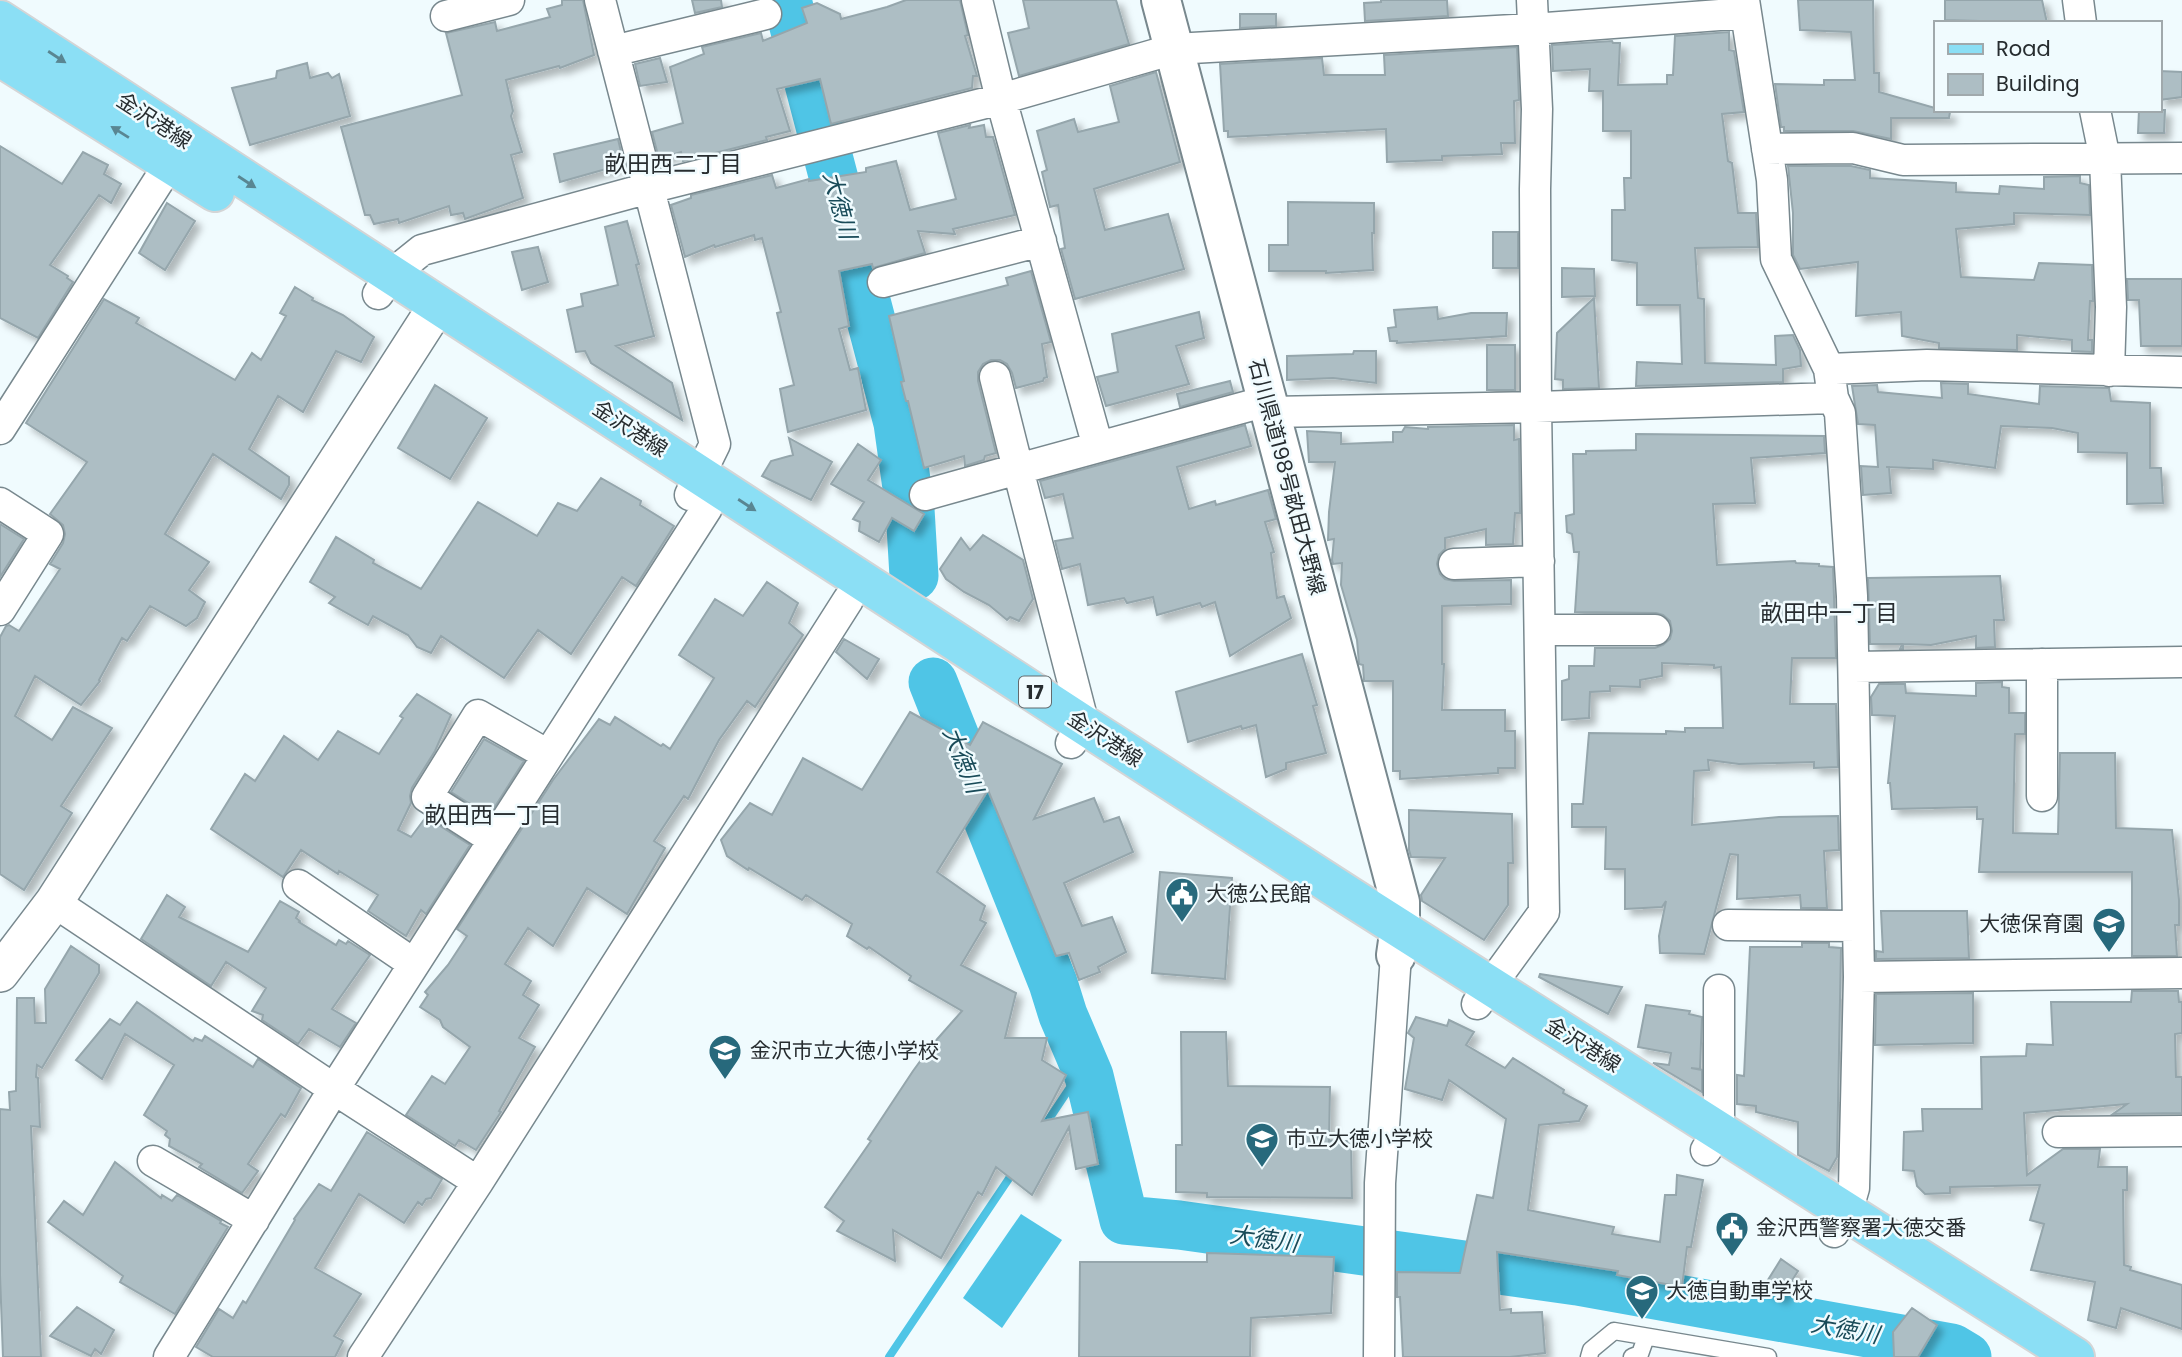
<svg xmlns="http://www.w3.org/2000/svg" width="2182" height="1357" font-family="Poppins,'Noto Sans JP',sans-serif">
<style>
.water{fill:#4fc5e6}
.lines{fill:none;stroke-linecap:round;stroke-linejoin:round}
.stream{stroke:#4fc5e6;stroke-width:8}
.river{stroke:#4fc5e6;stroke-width:49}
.building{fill:#adbec4;stroke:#95a6ac;stroke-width:2;filter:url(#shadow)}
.service-casing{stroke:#78888e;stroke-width:19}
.minor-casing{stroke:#78888e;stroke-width:33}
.tertiary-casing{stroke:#78888e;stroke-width:40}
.secondary-casing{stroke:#78888e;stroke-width:42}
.primary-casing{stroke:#d4d5d6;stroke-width:42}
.service{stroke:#fff;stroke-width:16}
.minor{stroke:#fff;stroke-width:30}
.tertiary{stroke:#fff;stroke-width:37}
.secondary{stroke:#fff;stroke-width:38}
.primary{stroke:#8bdff5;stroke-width:38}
.oneway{fill:#598692}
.labels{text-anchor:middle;stroke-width:5;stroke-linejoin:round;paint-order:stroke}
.shield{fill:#f0fbfe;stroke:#636b6e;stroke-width:2}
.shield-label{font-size:19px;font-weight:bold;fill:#272d30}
.street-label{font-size:21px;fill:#272d30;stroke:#f0fbfe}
.poi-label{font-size:21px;fill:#272d30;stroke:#f0fbfe;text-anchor:start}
.neighbourhood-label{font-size:23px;fill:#272d30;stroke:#f0fbfe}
.water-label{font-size:23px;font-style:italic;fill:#194b59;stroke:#f0fbfe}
</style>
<defs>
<filter id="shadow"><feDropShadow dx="6" dy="6" stdDeviation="3.5" flood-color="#0004"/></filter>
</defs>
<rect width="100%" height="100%" fill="#f0fbfe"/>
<!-- water -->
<path class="water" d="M1021,1214L1062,1240L1002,1328L963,1298Z"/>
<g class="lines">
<!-- stream -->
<path class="stream" d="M1043,1128L1069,1089L1089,1076
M889,1357L1014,1171"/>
<!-- river -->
<path class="river" d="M787,0L898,423L910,509L914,576
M933,682L1053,983L1063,1015L1089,1076L1124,1220L1179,1225L1577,1281L1952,1348L1967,1357"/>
</g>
<!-- building -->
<path class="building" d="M562,0H583L594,55L560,68L559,66L506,80L513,111L511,116L522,152L511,155L523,198L465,219L463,213L451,215L449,206L399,223L398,219L374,224L370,215H365L341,127L462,95L446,33L495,22L497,31L550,17L547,9L562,5Z
M692,0H721L722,7L695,13Z
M906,0H960L968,35L965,36L977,76H973L972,88L831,124L820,79L777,89L790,131L766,137L767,140L683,161L681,152L659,159L652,132L683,123L670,67L704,54L702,47L761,33L763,41L807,23L802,8L817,3L840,14L841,19L887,7Z
M1023,0H1116L1129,44L1019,76L1008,33L1029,28Z
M1381,0H1447L1448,16L1365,21L1364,3L1381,2Z
M1798,0H1873L1874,73H1879V92L1935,108V110L1950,112L1949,118H1891V139L1853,131H1784V127H1781L1775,84L1824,85V80H1855L1851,32L1800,30Z
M1945,0H2042L2047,23L1945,20Z
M1240,14H1276V26L1240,28Z
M1729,32V50L1734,51L1744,112L1722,114L1728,161L1732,163L1738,213H1756L1758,247L1695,248L1698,298L1704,299L1705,363L1776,365L1775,336L1793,335L1800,350L1801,366L1783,369V382L1636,386L1637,362L1682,364L1680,305H1637V263L1612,260V210H1625L1624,178H1631V131H1603V91H1589L1590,69L1553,71L1552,45L1612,41L1613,43H1620L1618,85L1667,84V75H1673L1675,36Z
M1517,47L1519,100L1514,101L1515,143H1501L1502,154L1442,156V160L1387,162L1386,129L1228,137V131H1224L1220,64L1322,58L1324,75H1385L1384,55Z
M660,58L667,82L640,86L635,64Z
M307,63L310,78L328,73L332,78L339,74L350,116L250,145L232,88L276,78L277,71Z
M2159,71L2182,72V97L2159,100Z
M1156,72L1180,162L1094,189L1105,230L1168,214L1184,269L1075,299L1061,249L1065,248L1058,205L1050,207L1042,172L1047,170L1037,131L1074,119L1078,132L1119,122L1110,86Z
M2139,110H2165L2164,133H2138Z
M970,125L969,128L984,125L986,137H993L1015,215L953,229L955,234L918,231L925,253L873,268L872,264L839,271L849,326L839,329L850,370L858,368L866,410L788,432L780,389L794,385L777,313L781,312L762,238L755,240L754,235L715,247L714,245L685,257L671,205L691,198V195L772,175L776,188L809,179V181L866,172V168L896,161L910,210L956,199L938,133Z
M618,139L624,164L560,182L554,154Z
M0,146L62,184L83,152L108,165L104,174L121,184L111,203L99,195L50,265L68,276L67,278L73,282L38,338L0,318Z
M1788,166H1851L1870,170V178L1956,183V192L1999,194L2000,186L2044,189V177L2080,176V183L2089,185L2090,215L2014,213V224L1956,229L1961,277L2034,280L2039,263L2092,265L2093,301H2090L2088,340H2092V352L2072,351V340L2017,335V350L1939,348V343L1902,336L1901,312L1856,316L1858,262L1800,269L1793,255V213Z
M1288,202L1374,203V233H1372L1373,270L1326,273V271H1269V245H1288Z
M167,203L195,221L165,270L139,253Z
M627,221L639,264L636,265L654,336L616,346L672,383L682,420L591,363L585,351L576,352L567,310L583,306L581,294L618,285L605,227Z
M1493,232H1518V268H1493Z
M538,247L548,282L522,290L512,252Z
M1562,268L1594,269L1595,296L1562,297Z
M1031,271L1051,342L1042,344L1047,377L1044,378L1043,381L1016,388L1012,373L1007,364L1000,360H991L983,364L978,372V381L996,453L985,456L984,460L965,466L964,456L924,468L908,401H906L901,382L904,381L889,316L1008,285L1006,278Z
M2127,279H2182V346H2141L2139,300H2128Z
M295,287L313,298L312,300L343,315L374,337L361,362L336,351L303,412L278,396L249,449L289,477V485L281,499L213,454L165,534L209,562L189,590L205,602L197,618L186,626L150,606L127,641L122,638L99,680L100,681L81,705L35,676L15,716L52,740L73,707L112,728L61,806L72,813L24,890L0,874V637L6,626L9,625L19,631L60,569L50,564L63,543L65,534L63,525L50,514L87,462L26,423L104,299L139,318L136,323L235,380L252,353L261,360L286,316L280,313Z
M1594,298L1599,388L1563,389V380L1555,379L1557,333Z
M1437,307L1438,319L1471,313H1507L1506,336L1397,343V341H1390L1388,328L1396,327L1394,310Z
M1199,312L1204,338L1176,346L1189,384L1106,406L1097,377L1118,372L1112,334Z
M1487,345H1515V390H1487Z
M1354,351H1376V383L1333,378L1287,380V356L1353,354Z
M1230,381L1233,392L1180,407L1177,394Z
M1941,383L1968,384V394L2039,404L2040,386L2109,388L2111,401L2150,403V468H2161L2163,503L2127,504V453L2078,452V433L2052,428L2001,426L1995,468L1933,460V469L1886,467H1889L1891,493L1863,495L1861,466L1878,467L1875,425L1858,424L1852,386L1877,385L1878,392L1942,398Z
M435,385L487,418L450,479L398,448Z
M1245,425L1251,446L1177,467L1189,509L1215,501L1216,505L1268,490L1276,519L1265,522L1274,552L1271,553L1277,598L1284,596L1291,618L1230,656L1215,602L1202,607L1200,603L1157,615L1153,597L1127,603L1124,598L1088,605L1080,564L1062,569L1055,541L1073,538L1063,494L1045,498L1040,481Z
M1514,425V440L1519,439L1520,513H1515L1513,544L1486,545V529L1445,538V549L1439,555L1437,564L1440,574L1445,579L1454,581L1511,580V604L1442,606V664H1444L1442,710H1505V731H1515V768H1498V773L1400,779V771H1393V681H1364L1363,665L1359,664L1357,640L1341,585L1342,563L1333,564L1332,560L1334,539L1328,540L1329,512L1335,462H1309L1307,431L1341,433V444L1393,442V432H1402L1405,427L1428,429V427Z
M1636,434L1824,436L1825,453L1751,458L1755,503L1713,504L1717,565L1795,561L1796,563L1819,564V566L1833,567L1836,658H1792L1790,704H1836L1838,767L1814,768V762L1739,764L1708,760L1709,770L1694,771L1692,825L1779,817L1838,816L1839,850L1824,851L1827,908H1801L1800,895L1737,899L1738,855L1730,854L1704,954L1660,953L1659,936L1666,901L1662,907L1625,909V869H1605L1606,827H1572V804H1583L1589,733L1666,734V731L1685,732V728H1723L1721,667L1714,668V665L1662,663V676L1640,680V687L1610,686V691L1590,692L1589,718L1562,720V681L1569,679V666H1594L1595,648H1655L1663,645L1670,639L1672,631L1670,621L1663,615L1656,613L1575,612L1579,552H1574L1572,534L1567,532L1566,516L1574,514L1573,454H1586V451L1636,450Z
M789,438L832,462L811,500L762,476L771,461L793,455Z
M858,444L881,460L868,480L924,514L914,531L892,518L879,542L859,531L860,522L853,519L864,502L831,484Z
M601,478L641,501L640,505L674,526L636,586L622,577L571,654L538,630L504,678L441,636L431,653L417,647L408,635L373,616L368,625L329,603L335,597L310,582L336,537L374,560L373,563L421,589L478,502L537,536L558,503L577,511Z
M0,524L24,539L0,577Z
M983,535L1023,560L1033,599L1019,621L1010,617L1007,620L989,605L964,592L946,579L940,569L961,538L970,550Z
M2000,576L2004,620H1994L1995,647L1976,648V636L1931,645L1903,644V649H1900L1902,644H1870L1868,578Z
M767,582L798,603L789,623L803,635L755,707L747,701L719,740L688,799L684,796L654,841L665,848L627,914L587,888L553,946L528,928L505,964L531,981L523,995L539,1005L519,1038L535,1047L499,1111L501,1112L476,1150L459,1140L455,1146L406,1115L432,1076L445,1084L470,1047L443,1027L440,1020L420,1007L428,995L425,992L448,965L467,936L457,929L553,780L599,719L610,725L615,717L661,746L663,744L670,749L714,678L679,655L715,599L743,616Z
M844,639L879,659L867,679L836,652Z
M1302,654L1317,705L1313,706L1326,753L1286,763V769L1266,777L1256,725L1242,729L1241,726L1188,742L1176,692Z
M2002,682V687L2009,688V713H2025V734H2015L2013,833L2058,834L2060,753H2115L2116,828L2172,830L2179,900V925H2175L2177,956H2132V872H1979L1983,819H1977V807L1892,809L1890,783H1888L1895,716L1872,715L1871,697L1879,684H1905L1906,693L1976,696V683Z
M417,694L451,715L435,751L412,788L410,796L411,803L398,830L411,837L426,817L470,845L426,914L421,910L406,936L368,911L378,895L339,871L338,874L301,850L283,877L211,829L245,774L255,781L284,736L318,760L338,731L379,754L403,718L400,716Z
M910,712L970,745L983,722L1062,764L1034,819L1094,798L1104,822L1119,817L1133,852L1064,883L1082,926L1112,917L1126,952L1098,967L1100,972L1079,980L1069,953L1056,956L988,790L937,872L985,906L980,920L986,923L961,965L1016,993L1005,1038H1047L1042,1060L1066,1075L1042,1121L1088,1112L1098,1164L1076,1169L1069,1127L1032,1195L996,1167L982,1195L978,1192L941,1258L893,1230L895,1261L837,1231L844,1221L825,1207L871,1141L868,1139L913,1071L932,1045L962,1011L909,980L911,976L869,947L867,949L847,936L852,924L806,895L802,900L749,868L748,870L727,856L721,840L750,803L772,815L803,758L862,790Z
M484,739L524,761L489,816L451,792Z
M1409,810L1512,814L1513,863H1508V905L1484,940L1422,901L1421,895L1445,858L1411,857L1409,850Z
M1160,872L1232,878L1225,979L1152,973Z
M167,895L185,907L179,917L248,952L280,901L299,912L296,918L300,921L299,922L336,945L339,940L346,944L348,941L370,955L332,1009L356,1023L340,1047L309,1029L298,1044L262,1020L263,1015L252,1011L266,988L226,962L211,986L141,939Z
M1881,911H1967L1969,958L1876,959V951L1883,952Z
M1802,943H1829V947L1841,948L1837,1157L1829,1171L1798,1155V1122L1756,1112V1106L1737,1104V1075L1744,1076L1750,947H1802Z
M71,946L99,965V973L42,1068L37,1065L36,1077L38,1078L40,1127L31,1126L41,1357H3L0,1275V1109L10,1110L9,1092L16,1091L17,998H34L35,1023H46L45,989Z
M1540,974L1622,987L1608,1014L1539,977Z
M2132,991H2178L2179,1002H2182V1033L2175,1034L2176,1077H2182V1113L2113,1114L2127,1104L2024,1113L2027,1175L2063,1149H2100L2098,1167H2127V1190H2123L2124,1265L2131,1267L2130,1270L2182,1285V1329L2121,1308L2116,1328L2088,1320L2095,1282L2031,1270L2044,1224L2030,1220L2040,1185L1950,1187V1193L1925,1194L1917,1186L1914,1171L1903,1170L1904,1132L1923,1131L1922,1109H1982L1981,1057L2026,1056L2027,1044L2053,1045L2051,1002H2131Z
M1973,993V1043L1875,1045L1876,994Z
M137,1002L193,1041L195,1038L202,1041L205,1036L253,1067L258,1059L301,1088L285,1117L281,1114L248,1164L258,1171L242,1193L199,1167L202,1164L169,1146L170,1139L165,1135L167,1131L144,1115L174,1065L125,1034L102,1079L76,1060L110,1019L120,1025Z
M1646,1005L1690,1011L1689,1014L1702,1017L1700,1069L1691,1068L1702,1070V1092L1653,1063L1669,1065L1671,1053L1638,1047Z
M1416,1017L1447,1026L1449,1020L1474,1032L1466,1045L1505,1068L1513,1058L1564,1090L1563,1093L1587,1106L1579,1121L1539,1125L1528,1210L1614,1227L1612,1234L1660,1242L1665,1195H1676L1677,1175L1703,1180L1691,1247H1687L1682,1287L1617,1275L1618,1271L1497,1252L1500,1310L1511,1309V1313L1542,1312L1545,1353L1510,1357H1403L1400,1297H1397V1272L1460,1273L1477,1195L1493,1198L1506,1119L1449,1080L1442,1100L1405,1089L1414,1038L1408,1033Z
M1181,1032H1226L1228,1086L1330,1087L1329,1141H1351L1352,1198L1207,1197V1193L1176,1192V1145H1182Z
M367,1132L442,1179L431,1198L426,1199L422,1205L418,1202L404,1223L359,1194L315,1268L361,1294L334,1336L343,1341L335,1357H213L196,1347L219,1309L233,1318L243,1301L246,1303L295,1220L294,1219L319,1184L331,1191Z
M115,1162L161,1198L162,1195L172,1201L177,1195L221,1221L220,1223L228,1227L175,1314L120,1282L123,1276L48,1222L64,1201L83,1215Z
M1207,1253L1334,1257L1331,1313L1251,1318L1250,1357H1079L1080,1262H1207Z
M1781,1259L1798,1271L1781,1298L1763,1288Z
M77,1307L114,1330L101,1354L95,1349L91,1356L50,1336Z
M1912,1308L1937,1325L1918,1357H1894L1893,1332Z"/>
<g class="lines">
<defs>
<path id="service" d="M1589,1357L1591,1350L1614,1331L1768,1357
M1632,1357L1640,1354L1646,1337"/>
<path id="minor" d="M600,0L715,444L690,495
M977,0L1001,99L1098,447
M1744,0L1772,180L1776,259L1829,369L1833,398L1840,413L1852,596L1859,977
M2078,0L2081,23
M446,16L509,0
M613,51L766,14
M2095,110L2105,159L2111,307L2109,371
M1767,149L1853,148L1903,160L2182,158
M883,282L1041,241
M378,294L392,274L422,250L649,188L1001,99L1174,49L1533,29L1746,13
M1829,369L1927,365L2182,372
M1270,412L1536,407L1833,398
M0,429L170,163
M925,495L1018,469L995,377
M0,503L48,534L0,610
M1454,564L1539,561
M1540,630H1655
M2042,664V796
M1854,667L2182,662
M1071,743L1084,725L1018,469L1267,401
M494,840L427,797L478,715L548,755
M298,885L414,964
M54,902L334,1089L478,1182
M1728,925L1858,926
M1477,1004L1544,912L1536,407L1535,189L1537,109L1532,0
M2058,1132L2182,1131
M1706,1150L1719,1131V990
M153,1161L254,1220
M1834,1232L1847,1212L1854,1188L1859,977L2182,973
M169,1357L334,1089L707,508
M363,1357L478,1182L848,600
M1379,1357L1380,1183L1396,955"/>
<path id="tertiary" d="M0,973L54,902L437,306"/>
<path id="secondary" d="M1161,0L1400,902V927L1396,955"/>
<path id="primary" d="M0,20L1084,725L1349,896L2075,1357
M0,57L215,192"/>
</defs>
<!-- service casing -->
<use href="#service" class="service-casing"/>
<!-- minor casing -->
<use href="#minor" class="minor-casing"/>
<!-- tertiary casing -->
<use href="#tertiary" class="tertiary-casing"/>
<!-- secondary casing -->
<use href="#secondary" class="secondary-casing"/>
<!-- primary casing -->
<use href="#primary" class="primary-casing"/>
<!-- service -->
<use href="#service" class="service"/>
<!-- minor -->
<use href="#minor" class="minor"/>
<!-- tertiary -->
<use href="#tertiary" class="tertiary"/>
<!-- secondary -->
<use href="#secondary" class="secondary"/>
<!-- primary -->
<use href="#primary" class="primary"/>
</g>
<!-- one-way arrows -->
<defs><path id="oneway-solid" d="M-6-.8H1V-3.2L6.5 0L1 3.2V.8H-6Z" transform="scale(1.75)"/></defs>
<g class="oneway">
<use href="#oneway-solid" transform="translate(57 57) rotate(33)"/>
<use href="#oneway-solid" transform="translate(120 132) rotate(-148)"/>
<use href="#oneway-solid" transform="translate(247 182) rotate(33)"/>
<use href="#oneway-solid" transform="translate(747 505) rotate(33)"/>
</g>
<!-- icons -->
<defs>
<symbol id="civic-pin" viewBox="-11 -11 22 30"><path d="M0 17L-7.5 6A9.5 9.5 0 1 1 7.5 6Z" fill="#27697c" stroke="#f0fbfe"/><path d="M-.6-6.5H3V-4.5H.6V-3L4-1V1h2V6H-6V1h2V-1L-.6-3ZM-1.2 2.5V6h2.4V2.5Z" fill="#fff"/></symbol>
<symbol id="school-pin" viewBox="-11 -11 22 30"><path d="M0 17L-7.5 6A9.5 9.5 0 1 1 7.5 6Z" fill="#27697c" stroke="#f0fbfe"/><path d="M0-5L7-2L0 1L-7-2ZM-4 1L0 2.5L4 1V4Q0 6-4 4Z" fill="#fff"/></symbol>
</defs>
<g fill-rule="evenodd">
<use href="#civic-pin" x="1163" y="875" width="38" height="52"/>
<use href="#school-pin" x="2090" y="905" width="38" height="52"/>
<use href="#school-pin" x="706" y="1032" width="38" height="52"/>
<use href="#school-pin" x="1243" y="1120" width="38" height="52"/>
<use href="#civic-pin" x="1713" y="1209" width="38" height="52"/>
<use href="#school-pin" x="1623" y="1272" width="38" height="52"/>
</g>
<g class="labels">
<!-- shield labels -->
<rect class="shield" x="1019" y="676.5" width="32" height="31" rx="5"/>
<g class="shield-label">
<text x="1035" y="699">17</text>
</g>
<!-- street labels -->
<g class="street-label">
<text transform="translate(154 121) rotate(33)" y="7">金沢港線</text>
<text transform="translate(630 429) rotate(33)" y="7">金沢港線</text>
<text transform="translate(1287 477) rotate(75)" y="7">石川県道198号畝田大野線</text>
<text transform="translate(1105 739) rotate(33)" y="7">金沢港線</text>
<text transform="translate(1583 1045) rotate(32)" y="7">金沢港線</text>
</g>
<!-- poi labels -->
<g class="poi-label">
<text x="1206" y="901">大徳公民館</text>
<text x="2084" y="931" text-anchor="end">大徳保育園</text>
<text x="750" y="1058">金沢市立大徳小学校</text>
<text x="1286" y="1146">市立大徳小学校</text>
<text x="1756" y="1235">金沢西警察署大徳交番</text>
<text x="1666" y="1298">大徳自動車学校</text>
</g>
<!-- neighbourhood labels -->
<g class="neighbourhood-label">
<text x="673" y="172">畝田西二丁目</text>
<text x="1829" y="621">畝田中一丁目</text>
<text x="493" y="823">畝田西一丁目</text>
</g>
<!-- water labels -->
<g class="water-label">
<text transform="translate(840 205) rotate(75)" y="8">大徳川</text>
<text transform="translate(963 760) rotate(68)" y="8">大徳川</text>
<text transform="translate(1264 1239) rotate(8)" y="8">大徳川</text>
<text transform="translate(1845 1329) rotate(10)" y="8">大徳川</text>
</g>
</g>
<!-- legend -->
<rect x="1934" y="21" width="228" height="91" fill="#f0fbfe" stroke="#a0a9ac" stroke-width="2"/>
<rect x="1948" y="44" width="35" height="10" fill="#8bdff5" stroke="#a0a9ac" stroke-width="2"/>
<text x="1996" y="56" font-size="21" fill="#272d30">Road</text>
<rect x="1948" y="74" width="35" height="21" fill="#adbec4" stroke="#a0a9ac" stroke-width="2"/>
<text x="1996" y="91" font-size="21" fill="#272d30">Building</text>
</svg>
